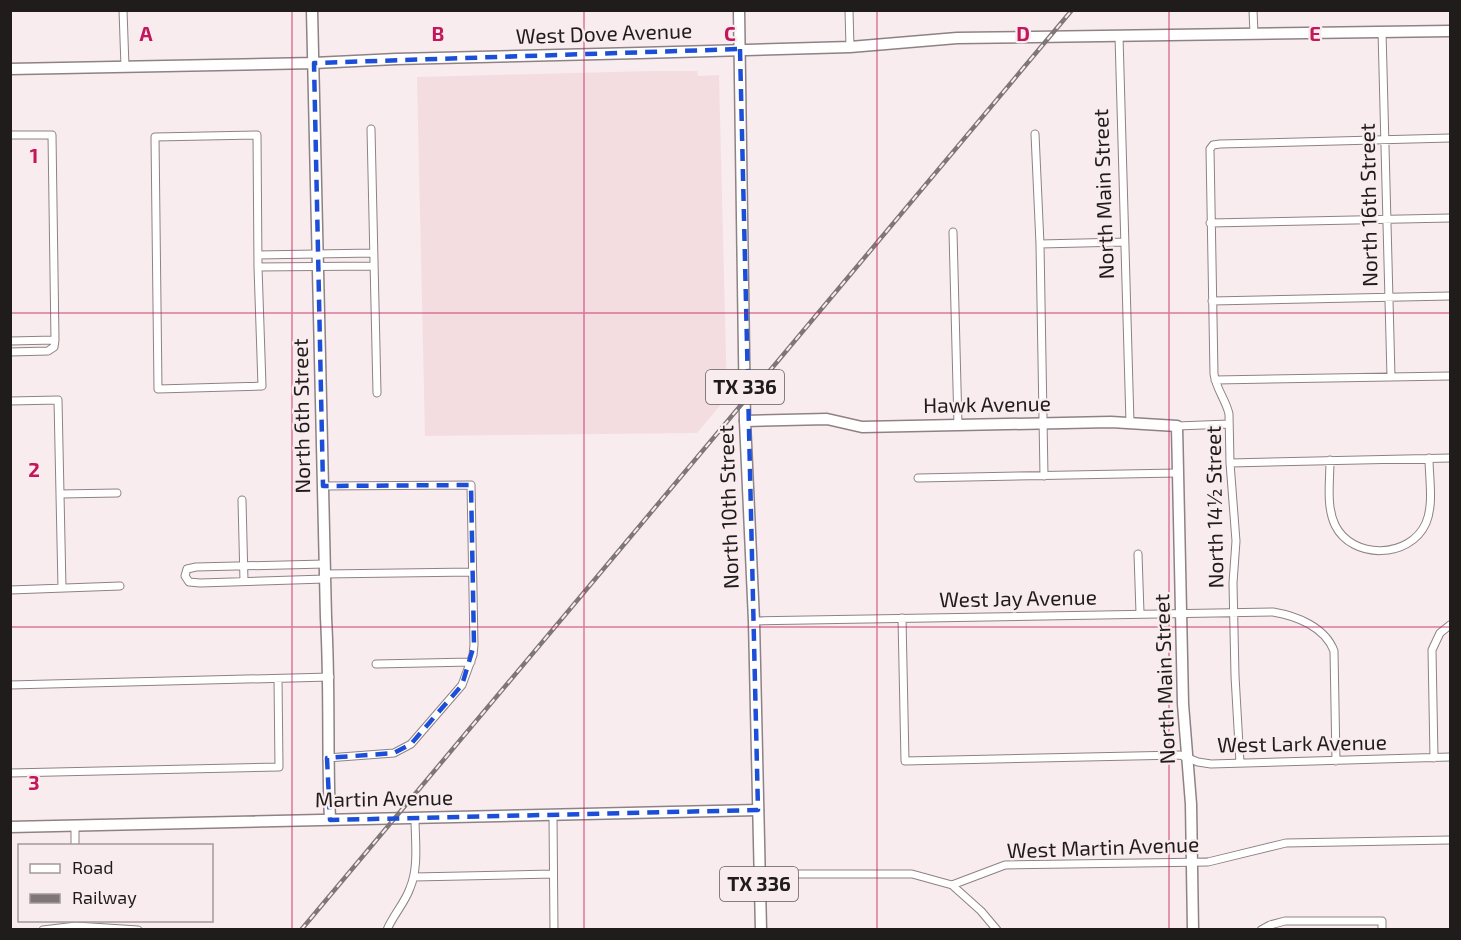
<svg xmlns="http://www.w3.org/2000/svg" width="1461" height="940" font-family="'Exo 2',sans-serif">
<style>
.built{fill:#f3dde1}
.lines{fill:none;stroke-linecap:round;stroke-linejoin:round}
.street-casing{stroke:#8e8284;stroke-width:9}
.secondary-casing{stroke:#8e8284;stroke-width:13}
.primary-casing{stroke:#8e8284;stroke-width:13}
.street{stroke:#fff;stroke-width:7}
.secondary{stroke:#fff;stroke-width:10}
.primary{stroke:#fff;stroke-width:10}
.rail-casing{stroke:#7e7677;stroke-width:4.5}
.rail{stroke:#f9ecee;stroke-width:2;stroke-dasharray:7;stroke-linecap:butt}
.marked{fill:none;stroke:#1d4ed8;stroke-width:4.5;stroke-dasharray:12 8;stroke-linejoin:round}
.grid{fill:none;stroke:#c2185b;stroke-width:1.5;stroke-opacity:0.55}
.labels{text-anchor:middle;stroke-width:4.5;stroke-linejoin:round;paint-order:stroke}
.shield{fill:#f9ecee;stroke:#615a5b;stroke-width:1.5}
.shield-label{font-size:20px;font-weight:bold;fill:#201c1c}
.street-label{font-size:21px;fill:#201c1c;stroke:#f9ecee}
.grid-label{font-size:20px;text-anchor:middle;font-weight:bold;fill:#c2185b;stroke:#f9ecee;stroke-width:4.5;stroke-linejoin:round;paint-order:stroke}
</style>
<rect width="100%" height="100%" fill="#f9ecee"/>
<!-- built -->
<path class="built" d="M651,71H697L698,76L719,75L727,397L697,433L425,436L417,77Z"/>
<g class="lines">
<defs>
<path id="street" d="M123,10L125,67
M849,10L850,47
M1253,10L1254,34
M1382,31L1391,377
M1119,36L1130,423
M371,129L377,393
M1035,134L1040,244L1044,476
M10,135H52L55,340L54,347L48,351L10,352
M257,135L258,267L262,386L158,389L155,137Z
M1210,223L1450,218
M953,232L958,425
M1040,244L1124,242
M258,255L373,253
M258,267L373,266
M1212,301L1450,296
M10,341L55,340
M1215,380L1450,376
M10,401L58,400L62,588
M1177,426L1229,424
M1330,460C1330,481 1326,506 1335,525C1352,560 1410,559 1426,523C1434,504 1429,478 1429,458
M1230,463L1450,458
M918,478L1177,473
M323,486L471,485L474,645L473,655L462,685L411,744L394,753L327,758
M60,494L117,493
M242,500L244,581
M1138,554L1140,613
M325,564L196,567L187,569L185,576L189,582L200,583L325,579
M325,574L472,572
M10,590L120,586
M902,618L905,761L1180,755L1198,762L1211,764L1450,757
M754,621L1273,612C1297,616 1325,627 1334,651L1336,761
M376,664L471,662
M10,685L330,677
M1434,758L1432,650L1440,633L1450,625
M1240,763L1235,676L1233,583L1236,541L1230,463L1229,414C1226,400 1216,389 1214,374L1210,149L1213,145L1220,144L1450,138
M10,773L279,767L278,679
M553,816L554,930
M75,825V846
M759,874H912L952,885L1005,865L1208,862L1286,843L1450,840
M414,877L553,874
M952,885L981,911L997,930
M43,930L76,926L138,930
M387,930C393,915 405,903 410,888C419,867 415,840 415,818
M1261,930L1270,925L1285,921H1382V930"/>
<path id="secondary" d="M312,10L326,618C330,686 327,753 330,820
M10,69L314,63L396,59L639,53L850,47L957,38L1450,31
M745,421L827,419L862,427L1111,422L1177,426L1183,704L1191,804L1193,930
M10,827L758,810"/>
<path id="primary" d="M739,10L745,421L754,621L761,930"/>
</defs>
<!-- street casing -->
<use href="#street" class="street-casing"/>
<!-- secondary casing -->
<use href="#secondary" class="secondary-casing"/>
<!-- primary casing -->
<use href="#primary" class="primary-casing"/>
<!-- street -->
<use href="#street" class="street"/>
<!-- secondary -->
<use href="#secondary" class="secondary"/>
<!-- primary -->
<use href="#primary" class="primary"/>
<defs>
<path id="rail" d="M301,930L1072,10"/>
</defs>
<!-- rail casing -->
<use href="#rail" class="rail-casing"/>
<!-- rail -->
<use href="#rail" class="rail"/>
</g>
<!-- marked area -->
<path class="marked" d="M740,49L758,810L330,820L327,758L394,753L411,744L462,685L474,645L471,485L323,486L314,63Z"/>
<!-- grid -->
<path class="grid" d="M292,10V930M584,10V930M877,10V930M1169,10V930M10,313H1450M10,627H1450"/>
<g class="labels">
<!-- shield labels -->
<g class="shield">
<rect x="706" y="370" width="78" height="34" rx="4.5"/>
<rect x="720" y="867" width="78" height="34" rx="4.5"/>
</g>
<g class="shield-label">
<text x="745" y="394">TX 336</text>
<text x="759" y="891">TX 336</text>
</g>
<!-- street labels -->
<g class="street-label">
<text transform="translate(604 34) rotate(-2)" y="7">West Dove Avenue</text>
<text transform="translate(1104 194) rotate(-92)" y="7">North Main Street</text>
<text transform="translate(1369 205) rotate(-91)" y="7">North 16th Street</text>
<text transform="translate(987 405) rotate(-1)" y="7">Hawk Avenue</text>
<text transform="translate(302 416) rotate(-91)" y="7">North 6th Street</text>
<text transform="translate(729 507) rotate(-92)" y="7">North 10th Street</text>
<text transform="translate(1215 507) rotate(-91)" y="7">North 14½ Street</text>
<text transform="translate(1018 599) rotate(-1)" y="7">West Jay Avenue</text>
<text transform="translate(1165 679) rotate(-92)" y="7">North Main Street</text>
<text transform="translate(1302 744) rotate(-1)" y="7">West Lark Avenue</text>
<text transform="translate(384 799) rotate(-1)" y="7">Martin Avenue</text>
<text transform="translate(1103 848) rotate(-2)" y="7">West Martin Avenue</text>
</g>
</g>
<g class="grid-label">
<text x="146" y="41">A</text>
<text x="438" y="41">B</text>
<text x="730" y="41">C</text>
<text x="1023" y="41">D</text>
<text x="1315" y="41">E</text>
<text x="34" y="163">1</text>
<text x="34" y="477">2</text>
<text x="34" y="790">3</text>
</g>
<!-- border -->
<rect width="1461" height="940" fill="none" stroke="#201c1c" stroke-width="24"/>
<!-- legend -->
<rect x="18" y="844" width="195" height="78" fill="#f9ecee" stroke="#a2999a" stroke-width="1.5"/>
<rect x="30" y="864" width="30" height="9" fill="#ffffff" stroke="#a2999a" stroke-width="1.5"/>
<text x="72" y="874" font-size="18" fill="#201c1c">Road</text>
<rect x="30" y="894" width="30" height="9" fill="#7e7677" stroke="#a2999a" stroke-width="1.5"/>
<text x="72" y="904" font-size="18" fill="#201c1c">Railway</text>
</svg>
